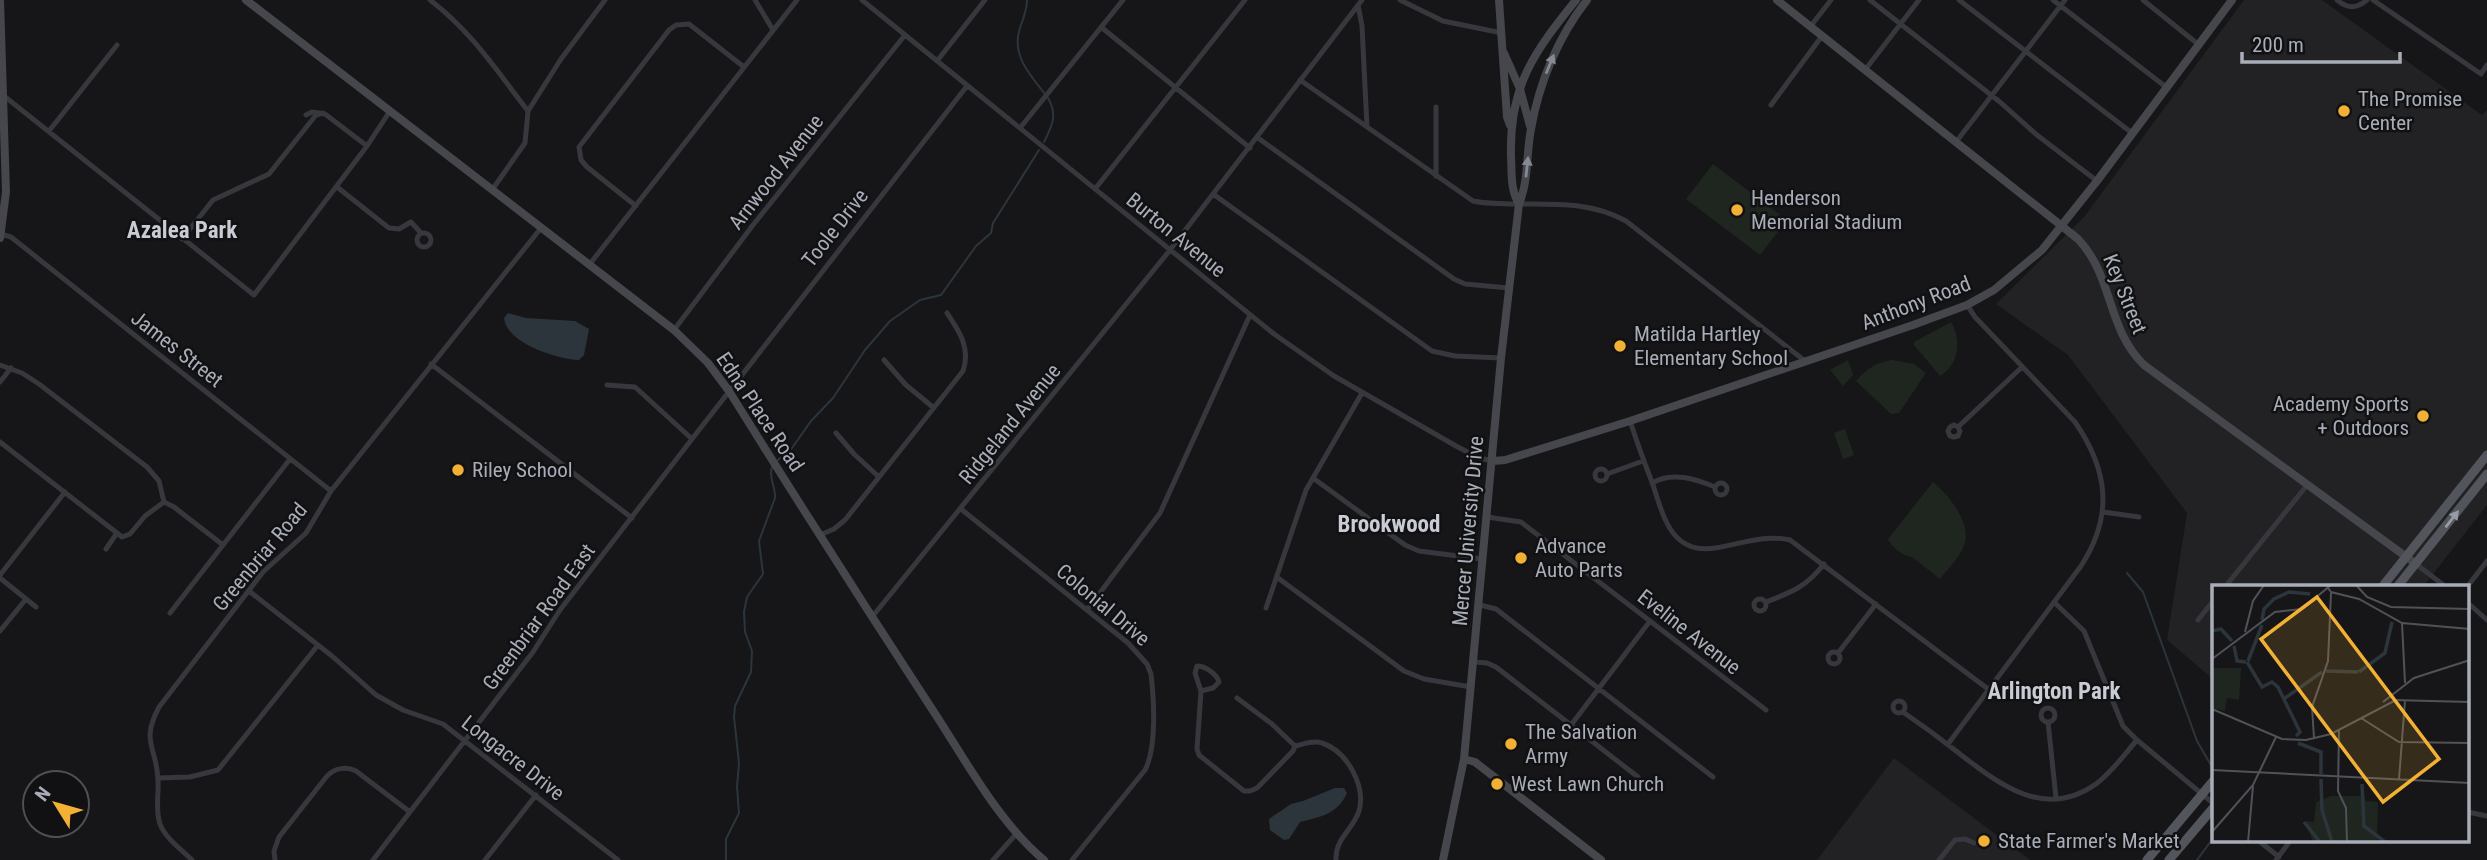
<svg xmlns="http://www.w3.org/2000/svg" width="2487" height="860" font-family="'Roboto Condensed',sans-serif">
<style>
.built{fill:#222225}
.green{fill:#1e261f}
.water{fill:#2c353c}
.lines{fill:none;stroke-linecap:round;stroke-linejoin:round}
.stream{stroke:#2c353c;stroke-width:2}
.street{stroke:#37383d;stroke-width:5}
.secondary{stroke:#45474d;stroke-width:8}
.primary{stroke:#53555c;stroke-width:9}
.oneway{fill:#858993}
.oneway2{fill:#979ba6}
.poi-dot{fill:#f2b134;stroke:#111113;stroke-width:2.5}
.labels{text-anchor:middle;stroke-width:5;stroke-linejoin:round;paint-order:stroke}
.poi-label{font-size:21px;fill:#a8adb8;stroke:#111113;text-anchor:start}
.street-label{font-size:21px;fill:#a8adb8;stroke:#111113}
.neighbourhood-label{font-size:23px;font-weight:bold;fill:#c9ccd4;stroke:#111113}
.inset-river{fill:none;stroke:#2c353c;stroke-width:3.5}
.inset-road{fill:none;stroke:#505258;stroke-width:2}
.view{fill:#f2b134;fill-opacity:0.15;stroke:#f2b134;stroke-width:3.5}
.inset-edge{fill:none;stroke:#a8adb8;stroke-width:3.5}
</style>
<rect width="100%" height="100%" fill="#161618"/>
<!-- built -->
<path class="built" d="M2244,0H2322L2482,115L2487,110V505L2423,587H2214V680L2167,640L2187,513L2068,355L1996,304L2084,217Z
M1894,758L2030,860H1817Z"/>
<!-- green -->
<path class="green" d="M1713,164L1787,220L1760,255L1686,199Z
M1951,322C1962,340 1959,365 1940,376L1914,345V342Z
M1848,360L1853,375L1843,386L1830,370Z
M1892,360L1914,364L1926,373L1899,413L1891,414L1856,381C1866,369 1877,362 1892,360Z
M1845,429L1854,455L1843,459L1834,433Z
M1933,482C1949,495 1974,525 1963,548C1958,559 1947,570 1940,579L1912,557C1903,556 1891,547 1888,539Z"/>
<!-- water -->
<path class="water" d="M508,313L526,318L575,321L589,329L584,355L579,360C557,359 507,344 504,318Z
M1335,788H1344L1347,793C1338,814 1320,817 1300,822L1289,839L1284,840L1270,830L1269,819L1291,804L1303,801Z"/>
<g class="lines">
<!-- stream -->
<path class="stream" d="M1027,0C1027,11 1023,18 1020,28C1011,54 1029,74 1045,94
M1044,142C1052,126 1058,115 1048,98
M778,460L792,448L811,421L833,398L865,350L890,321L920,300L941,295L976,246L991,233L993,223L1039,150
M2127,573L2143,592L2197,741L2212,767
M726,860V839L739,813L737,787L739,763L734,717L735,706L751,672L752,651L745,632L744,612L747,597L763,574L759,541L775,498C776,487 768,478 772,467
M2197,860L2214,837"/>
<!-- street -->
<path class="street" d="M430,0C471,31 497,71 528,111
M755,0L773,30
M862,0L1274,334L1334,376L1456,446L1479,458L1493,461
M1400,0L1443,21L1502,33
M1870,0L2000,102L2037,135L2097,181
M1959,0L2132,133
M2053,0L2166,87
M2143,0L2199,45
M2337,0C2348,9 2356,9 2367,0
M2373,0L2481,74L2487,65
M1358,5L1362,26L1367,127
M1101,27L1250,148
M1810,27L1831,0
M937,61L985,0
M1865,70L1919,0
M1300,80L1473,201C1485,204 1498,203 1511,204C1551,204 1590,201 1626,221L1805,361
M4,96L254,295L367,146L390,111
M1771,105L1822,36
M1436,107V176
M306,115L312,112L325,114L367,146
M1020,128L1123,0
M49,131L117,45
M1258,138L1454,279L1465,284L1509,288
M1956,142L2065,0
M337,187L389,228L399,229L411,222L421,233
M1095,189L1245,0
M492,190L525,143L528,111L561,59L605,0
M1213,194L1432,351L1455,356L1501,358
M636,206L587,167L581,160L579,147L669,30L676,25L689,24L744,67
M417 240a7 7 0 1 1 14 0a7 7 0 1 1-14 0Z
M1,234L11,237L331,491
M182,239L213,200L269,174L316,115L323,113
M589,265L797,0
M674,330L753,225L905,35
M884,360L906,385L934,408
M431,364L632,518
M0,365L22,373L39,384L147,467L159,481L164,502
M0,382L11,368
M607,385L635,387L692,439
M1630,421C1637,442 1644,462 1652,482C1663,514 1670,555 1715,548C1741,544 1764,534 1790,540L1988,689
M1958,427L1960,431L1958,436L1954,437L1950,436L1948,431L1950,427L1954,425L1958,427L2022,367
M836,433L854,454L879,477
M0,442L117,533
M1595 475a6 6 0 1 1 12 0a6 6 0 1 1-12 0Z
M1607,474L1643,461
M1313,478L1405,545L1419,551L1482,559
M1715 489a6 6 0 1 1 12 0a6 6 0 1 1-12 0Z
M1652,483C1672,471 1696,479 1715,487
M164,502L174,507L223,545
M961,509L1128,643L1147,664L1151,674C1154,700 1157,747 1145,770L1072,860
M2103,512L2139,517
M1487,517L1521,522L1766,710
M820,535L834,529L845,520L963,371C971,348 959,331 947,313
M106,549L117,533L122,537L130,534L145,516L164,502
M2416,564L2446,587
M0,575L65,492
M0,578L36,607
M1278,578L1404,671L1424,679L1471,687
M2225,587L2308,484
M2467,587L2487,561
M249,591L332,656L376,695L403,710L443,724L618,860
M1754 605a6 6 0 1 1 12 0a6 6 0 1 1-12 0Z
M1766,602C1792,592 1806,587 1824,564
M2054,602L2084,631L2123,726L2137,740L2214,804
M2468,603L2487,620
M1480,605L1496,609L1713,777
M1266,608L1306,490L1362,393
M1087,610L1160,513L1250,315
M170,613L290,459
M872,617L1170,250L1362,0
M2198,620L2214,600
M0,631L26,599
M1828 658a6 6 0 1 1 12 0a6 6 0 1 1-12 0Z
M1838,653L1876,604
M1474,662L1487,663L1496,667L1638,777
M1197,666C1205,666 1217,674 1219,682L1213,688L1201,691L1195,673Z
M1201,691L1197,749L1199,755L1244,791H1250L1257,788L1293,751L1295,746C1304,744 1314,740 1322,743C1347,751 1366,786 1359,811C1353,830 1335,838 1336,860
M1237,698L1272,724L1295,746
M1893 707a6 6 0 1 1 12 0a6 6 0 1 1-12 0Z
M2041 715a7 7 0 1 1 14 0a7 7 0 1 1-14 0Z
M1903,712C1922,725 1941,739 1960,754C2000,785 2045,820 2096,784C2112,772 2124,755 2137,740
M2048,722L2056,798
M1571,725L1650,621
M1948,744L2081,566C2114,515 2108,470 2075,422L1975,317L1967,305
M158,778L190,777L218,770L318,645
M2468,812L2487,816
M2259,841L2279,857
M192,860C182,850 165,838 160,824C155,810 159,794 158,780C157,747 140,743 159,707L263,572L306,533L331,491L541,228
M275,860L274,851L279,837L327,776C335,768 346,766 356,771L410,812
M373,860L533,652L560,610L692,439L967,86
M485,860L536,795
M993,860L1017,833
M1939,860L1955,840L1965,839L1974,843
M2276,860L2290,841"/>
<!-- secondary -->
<path class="secondary" d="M246,0L674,330L708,363L729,391C795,497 862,602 930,706C964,757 997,821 1044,860
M1499,0L1507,117L1510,125
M1777,0L2078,239C2114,277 2106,328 2144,365L2416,564
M1504,53L1520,89L1530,126
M1519,204C1510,189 1512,173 1511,156C1509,86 1534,52 1576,0
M0,238L6,192L0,0
M1493,461L1505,460L1630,421L1913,325L1967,305L1994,290L2042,250L2097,181L2232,0
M1464,759L1475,762L1601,860
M1443,860L1464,759L1501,358L1519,204C1529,180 1526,154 1531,129C1539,83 1558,37 1587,0"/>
<!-- primary -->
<path class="primary" d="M2382,587L2487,455
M2397,587L2487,474
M2147,860L2214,780
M2169,860L2214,807"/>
</g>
<!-- one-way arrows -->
<defs><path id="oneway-solid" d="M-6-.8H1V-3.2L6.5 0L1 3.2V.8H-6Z" transform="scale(1.75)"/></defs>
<g class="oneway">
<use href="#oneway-solid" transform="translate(1550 64) rotate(-68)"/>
<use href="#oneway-solid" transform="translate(1527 167) rotate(-84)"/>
</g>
<use class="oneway2" href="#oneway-solid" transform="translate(2452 519) rotate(-52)"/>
<!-- markers -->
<g class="poi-dot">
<circle cx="2344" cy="111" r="7"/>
<circle cx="1737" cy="210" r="7"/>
<circle cx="1620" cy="346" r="7"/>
<circle cx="2423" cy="416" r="7"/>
<circle cx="458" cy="470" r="7"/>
<circle cx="1521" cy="558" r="7"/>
<circle cx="1511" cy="744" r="7"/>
<circle cx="1497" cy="784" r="7"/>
<circle cx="1984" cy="841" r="7"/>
</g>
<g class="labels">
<!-- poi labels -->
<g class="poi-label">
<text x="2358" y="106">The Promise<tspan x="2358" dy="24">Center</tspan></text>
<text x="1751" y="205">Henderson<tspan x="1751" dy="24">Memorial Stadium</tspan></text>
<text x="1634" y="341">Matilda Hartley<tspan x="1634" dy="24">Elementary School</tspan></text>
<text x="2409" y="411" text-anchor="end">Academy Sports<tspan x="2409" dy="24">+ Outdoors</tspan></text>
<text x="472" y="477">Riley School</text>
<text x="1535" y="553">Advance<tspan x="1535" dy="24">Auto Parts</tspan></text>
<text x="1525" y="739">The Salvation<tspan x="1525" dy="24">Army</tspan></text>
<text x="1511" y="791">West Lawn Church</text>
<text x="1998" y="848">State Farmer's Market</text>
</g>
<!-- street labels -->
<g class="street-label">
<text transform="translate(776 172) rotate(-52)" y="7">Arnwood Avenue</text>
<text transform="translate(835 228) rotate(-52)" y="7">Toole Drive</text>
<text transform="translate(1176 235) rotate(39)" y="7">Burton Avenue</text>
<text transform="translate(2125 294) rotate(68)" y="7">Key Street</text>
<text transform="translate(1916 303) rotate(-21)" y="7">Anthony Road</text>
<text transform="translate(177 349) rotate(38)" y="7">James Street</text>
<text transform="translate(760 412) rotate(56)" y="7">Edna Place Road</text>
<text transform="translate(1010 424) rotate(-51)" y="7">Ridgeland Avenue</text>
<text transform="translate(1468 531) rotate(-85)" y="7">Mercer University Drive</text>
<text transform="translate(260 557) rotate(-50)" y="7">Greenbriar Road</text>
<text transform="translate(1103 605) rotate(40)" y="7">Colonial Drive</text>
<text transform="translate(539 617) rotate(-54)" y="7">Greenbriar Road East</text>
<text transform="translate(1689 632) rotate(38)" y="7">Eveline Avenue</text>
<text transform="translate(513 758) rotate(38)" y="7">Longacre Drive</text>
</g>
<!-- neighbourhood labels -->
<g class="neighbourhood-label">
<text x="182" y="238">Azalea Park</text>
<text x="1389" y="532">Brookwood</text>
<text x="2054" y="699">Arlington Park</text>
</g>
</g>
<!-- overview -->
<g transform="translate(2212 585)">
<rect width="257" height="257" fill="#161618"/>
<path d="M0,83H29L27,115L15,113L13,126L0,123ZM119,211H152L154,216L166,217L165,257H101L93,236L102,237L104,217Z" fill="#1e261f"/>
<path class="inset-river" d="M50,35L52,24L62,14L77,7L98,9M0,46L9,44L20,56M22,61L25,76L34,77M36,76L50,40M35,77L50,102L60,97L66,102L88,147L84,151M114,86L146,87M147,87L173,68L180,37M73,113L110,87M86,158L109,167V189M109,194L110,225L120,257M150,199L152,241L173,257M92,237L108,257"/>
<path class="inset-road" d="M114,0L119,7L147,14L190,38L258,44M144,0L155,12L179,22L258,24M190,38L193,98M33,47L41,16L52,0M0,74L63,27L90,24L119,0M181,115L258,117M171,117L202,93L258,75M0,124L70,154L94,155L119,149L184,115M149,133L187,157L258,158M127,145L126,206L134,223L135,257M102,153L100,122L116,76L119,8M0,185L258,198M187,194L193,116M0,247L41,200L64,152M36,257L41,201"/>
<path class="view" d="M105,12L227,174L171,217L49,54Z"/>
<rect width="257" height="257" class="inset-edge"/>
</g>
<!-- north arrow -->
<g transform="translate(56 804) rotate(307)"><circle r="33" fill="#111113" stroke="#4d4f55" stroke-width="2"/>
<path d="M0-5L12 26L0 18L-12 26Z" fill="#f2b134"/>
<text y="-10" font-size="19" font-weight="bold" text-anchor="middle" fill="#a8adb8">N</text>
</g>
<!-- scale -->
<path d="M2242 52v10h158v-10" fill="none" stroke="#a8adb8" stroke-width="3.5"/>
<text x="2252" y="52" font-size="21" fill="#a8adb8" stroke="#111113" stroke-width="5" paint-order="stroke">200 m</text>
</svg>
